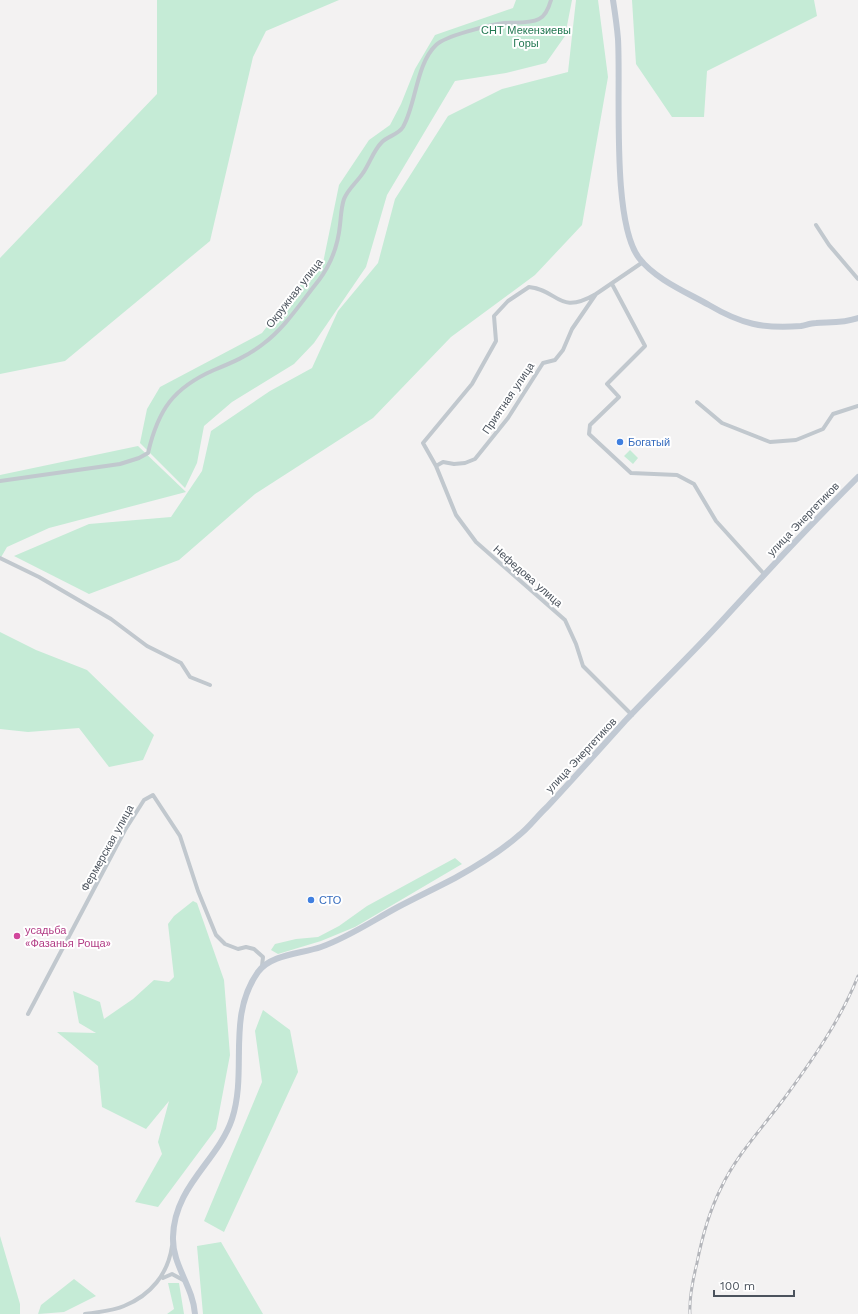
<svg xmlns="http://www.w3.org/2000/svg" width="858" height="1314" font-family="'Work Sans',sans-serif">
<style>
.green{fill:#c5ebd6}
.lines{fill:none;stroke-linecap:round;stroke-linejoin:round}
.street{stroke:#c1c8ce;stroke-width:4}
.secondary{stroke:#c1c9d3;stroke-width:6}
.rail-casing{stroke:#b4b6bb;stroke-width:3}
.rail{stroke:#fff;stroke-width:1.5;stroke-dasharray:4.5;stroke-linecap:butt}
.shop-dot{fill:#3f7fe0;stroke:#fff;stroke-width:1.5}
.hotel-dot{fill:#d1479c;stroke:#fff;stroke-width:1.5}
.labels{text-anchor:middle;stroke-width:4;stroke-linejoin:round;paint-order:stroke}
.park-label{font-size:11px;fill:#227852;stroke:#fff}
.street-label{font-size:11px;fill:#4b535d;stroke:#fff}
.shop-label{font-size:11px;fill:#366cbe;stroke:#fff;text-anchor:start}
.hotel-label{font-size:11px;fill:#b23c85;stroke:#fff;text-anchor:start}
</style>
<rect width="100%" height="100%" fill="#f3f2f2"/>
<!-- green -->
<path class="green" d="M157,0H339L266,31L253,57L210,241L65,361L0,374V258L157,94Z
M516,0H572L565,36L546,63L506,73L455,81L387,195L366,267L314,343L294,364L232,402L204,426L197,463L185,488L140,443L147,409L160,387L262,333L295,290L323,263L339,185L369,140L390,125L401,104L415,69L435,35L513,8Z
M576,0H598L608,77L582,225L535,275L451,337L373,418L255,494L179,560L89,594L14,556L89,524L171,517L202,471L211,431L270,391L312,368L338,311L378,263L395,199L448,116L502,89L568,72Z
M632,0H814L817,16L707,71L704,117H672L636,64Z
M138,446L186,492L49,528L7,547L0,559V475Z
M630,450L638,458L633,464L624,456Z
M0,632L36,650L87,670L154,735L143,760L109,767L79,728L28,732L0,729Z
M455,858L462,864L355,927L321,941L278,954L271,950L275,944L296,939L318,937L339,926L367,906Z
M193,901L197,903L224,980L230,1055L216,1129L158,1207L135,1202L162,1154L158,1142L169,1101L146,1129L102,1107L98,1066L57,1032L96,1033L79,1023L73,991L100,1002L104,1019L133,999L154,980L169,982L174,977L168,924L174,916Z
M263,1010L290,1030L298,1072L224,1232L204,1221L262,1082L255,1031Z
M0,1236L20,1304V1314H0Z
M221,1242L263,1314H203L197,1246Z
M74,1279L96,1296L64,1312L38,1314L41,1305Z
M168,1283H179L184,1314H167L174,1309Z"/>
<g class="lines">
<!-- street -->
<path class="street" d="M816,225L829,245L858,279
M612,284L645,346L607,384L619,397L590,425L589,434L631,473L677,475L694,484L716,521L764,574
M596,294C558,316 559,290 529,287L508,301L494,316L496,341L472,384L423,443L436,466L456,515L476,542L565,620L576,644L583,666L632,715
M697,402L722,423L770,442L796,440L823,429L833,414L858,406
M436,466L443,462L454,464L465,463L475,459L508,418L543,363L555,360L563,350L572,329L596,294L643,262
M0,481L120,464L139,458L148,453C158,410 173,388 214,370C231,363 248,356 263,344C285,328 302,301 319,280C331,264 338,245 340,225C341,217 341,208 344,199C348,189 357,182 363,173C370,163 373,151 382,142C388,136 398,135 403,127C416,105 416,64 436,45C445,36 489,25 504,23C515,22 529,24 539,19C546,16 549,7 551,0
M0,558L39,577L111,619L147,646L181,663L190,677L210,685
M28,1014L125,830L144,800L153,795L180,836L198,891L216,935L225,944L238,949L246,947L254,949L263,957L262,966
M163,1278L172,1274L185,1281
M85,1314C97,1312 113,1311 124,1306C151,1295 168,1274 172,1246"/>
<!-- secondary -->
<path class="secondary" d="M613,0C615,13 617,26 618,39C621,89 611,221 639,258C655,279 686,292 709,305C741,324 763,329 801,326C806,325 811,323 816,323C830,322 844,323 858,318
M195,1314C193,1286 172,1265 173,1237C174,1186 218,1161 232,1119C248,1070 226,1017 258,972C271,954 301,954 321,947C349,937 372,921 398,907C417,897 436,888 455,878C475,867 501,851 518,836C529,828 537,816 547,807C573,779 599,750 625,721C660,684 696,650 730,612C772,566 814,521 858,477"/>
<defs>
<path id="rail" d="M690,1314C689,1298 693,1279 697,1263C702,1237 709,1212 721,1188C737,1154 764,1126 786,1096C813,1059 841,1019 858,976"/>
</defs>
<!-- rail casing -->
<use href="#rail" class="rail-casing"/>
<!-- rail -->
<use href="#rail" class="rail"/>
</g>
<!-- markers -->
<g class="shop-dot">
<circle cx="620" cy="442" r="4"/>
<circle cx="311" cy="900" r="4"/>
</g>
<circle class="hotel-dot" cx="17" cy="936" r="4"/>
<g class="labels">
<!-- park labels -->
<g class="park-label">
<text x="526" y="34">СНТ Мекензиевы<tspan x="526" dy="13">Горы</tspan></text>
</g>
<!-- street labels -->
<g class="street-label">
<text transform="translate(294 293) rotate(-52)" y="4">Окружная улица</text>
<text transform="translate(508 398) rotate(-56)" y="4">Приятная улица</text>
<text transform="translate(803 519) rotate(-46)" y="4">улица Энергетиков</text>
<text transform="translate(528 576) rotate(41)" y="4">Нефедова улица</text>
<text transform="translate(581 755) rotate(-47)" y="4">улица Энергетиков</text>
<text transform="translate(107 848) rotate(-61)" y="4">Фермерская улица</text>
</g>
<!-- shop labels -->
<g class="shop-label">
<text x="628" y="446">Богатый</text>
<text x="319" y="904">СТО</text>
</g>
<!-- hotel labels -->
<g class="hotel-label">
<text x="25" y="934">усадьба<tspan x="25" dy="13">«Фазанья Роща»</tspan></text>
</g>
</g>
<!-- scale -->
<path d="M714 1290v6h80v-6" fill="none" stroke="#4b535d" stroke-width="2"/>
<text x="720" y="1290" font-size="12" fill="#4b535d" stroke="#ffffff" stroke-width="3" paint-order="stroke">100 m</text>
</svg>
